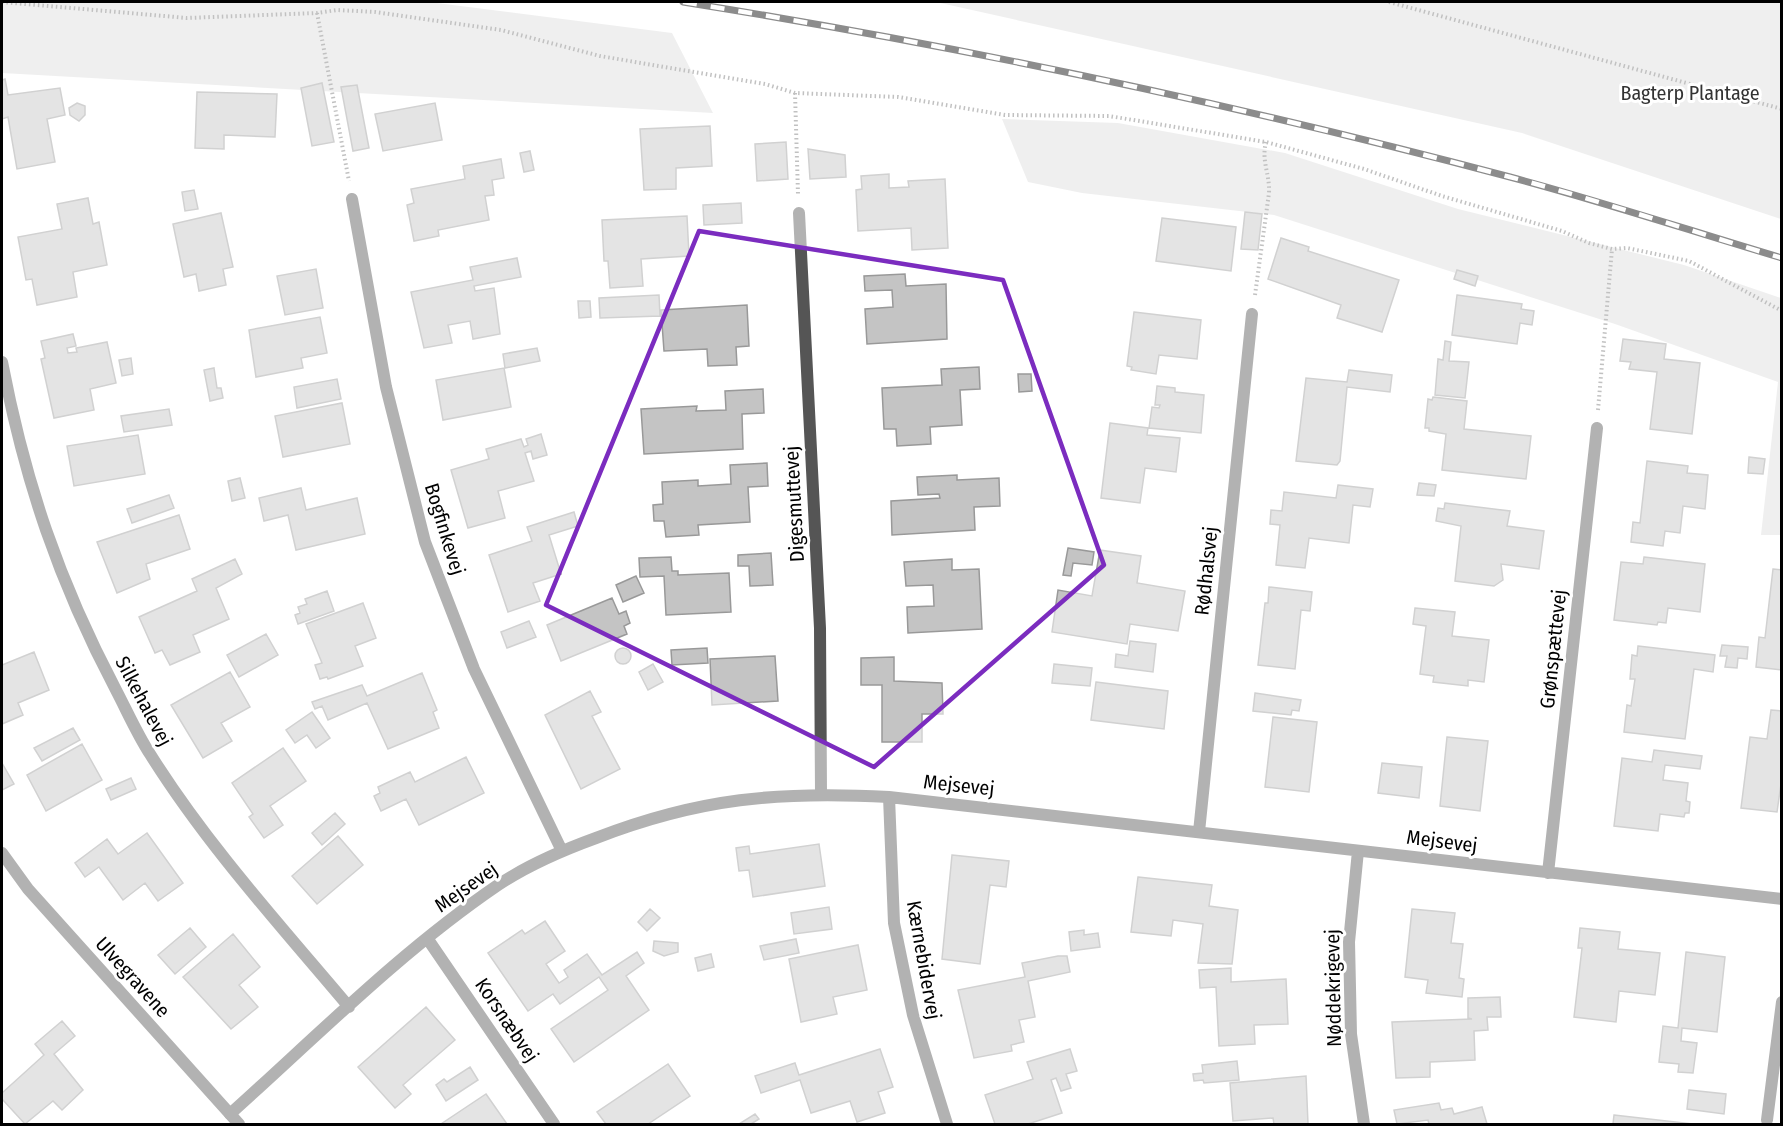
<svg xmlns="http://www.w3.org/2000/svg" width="1783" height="1126" font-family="'Fira Sans Condensed',sans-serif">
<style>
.green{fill:#dcdcdc}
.building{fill:#c4c4c4;stroke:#999;stroke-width:1.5}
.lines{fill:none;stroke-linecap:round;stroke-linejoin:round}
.path{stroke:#777;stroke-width:4;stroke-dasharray:1.5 3;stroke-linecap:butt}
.minor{stroke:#555;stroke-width:12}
.tertiary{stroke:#555;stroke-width:12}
.rail-casing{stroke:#000;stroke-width:7}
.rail{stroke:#fff;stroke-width:4.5;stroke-dasharray:14;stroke-linecap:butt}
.marked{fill:none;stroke:#7b2cbf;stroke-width:4.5;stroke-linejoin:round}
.labels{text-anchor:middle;stroke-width:6;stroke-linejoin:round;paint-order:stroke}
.park-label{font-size:20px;fill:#333;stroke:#fff}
.street-label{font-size:20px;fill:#000;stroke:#fff}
</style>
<rect width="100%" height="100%" fill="#fff"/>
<!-- green -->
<path class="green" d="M2,2H429L672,33L713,113L2,73Z
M936,2H1781V219L1522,133Z
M1002,119L1118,123L1285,153L1458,209L1684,265L1781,298V535H1761L1778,382L1615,324L1274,215L1082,193L1028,182Z"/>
<!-- building -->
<path class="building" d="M5,79L8,95L60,88L65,115L47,119L55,162L17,169L8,117L2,119V80Z
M322,83L334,142L312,146L301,88Z
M357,85L369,148L353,151L341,87Z
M197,92L277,94L275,137L224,135V149L195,148Z
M77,103L85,106V115L79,121L70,115L69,108Z
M435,103L442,140L383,151L375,114Z
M710,126L712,166L676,168V189L644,190L640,129Z
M786,142L788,179L757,181L755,144Z
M808,149L845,155L846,177L810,179Z
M530,151L534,170L524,172L520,153Z
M501,159L504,178L492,180L494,195L485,196L489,220L438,230L439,236L414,241L407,205L414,203L411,189L465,179L463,166Z
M889,174V188L909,187L908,181L945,179L948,248L912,250L911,228L858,231L856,190L862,189L861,176Z
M194,190L198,209L185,211L182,192Z
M88,198L93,224L99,222L107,265L73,272L77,297L37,305L32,279L26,280L18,237L62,229L57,204Z
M741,203L742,223L704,225L703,205Z
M1245,212L1262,214L1258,250L1241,249Z
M221,213L233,267L223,269L226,285L199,291L196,274L184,277L173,224Z
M687,216L689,256L641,259L643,286L610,288L608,261H604L602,220Z
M1162,218L1236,227L1231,271L1156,261Z
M1281,238L1309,247L1308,251L1399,280L1382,332L1337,318L1341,305L1268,279Z
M517,258L521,277L474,286L475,291L494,288L500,334L473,339L470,321L448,325L452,343L424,348L411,292L473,280L470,267Z
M316,269L323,308L285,315L277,276Z
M1457,270L1478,276L1475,286L1454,279Z
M905,274L906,286L946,284L947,339L867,344L865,309L893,307L892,290L865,291L864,276Z
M659,295L660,316L600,318L599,298Z
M1457,295L1522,304L1521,309L1534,311L1532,325L1520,323L1517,344L1452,335Z
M578,301H590L591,317L579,318Z
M747,305L749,346L736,347L737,365L708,366L707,349L664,351L661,310Z
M1134,312L1201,320L1197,359L1159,355L1156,374L1131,370L1132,367L1127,366Z
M320,317L327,353L301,358L303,368L256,377L249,330Z
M73,334L76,346L67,348L68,353L77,352L76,348L107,342L116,383L90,389L94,410L54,418L41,359L45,358L41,341Z
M1623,339L1666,344L1664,359L1700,363L1692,434L1650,429L1657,372L1629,369L1631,362L1620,361Z
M1445,341L1451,342L1449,361L1469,362L1465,398L1435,395L1438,359L1443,360Z
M537,348L540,361L505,368L503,354Z
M131,358L133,374L122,376L119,360Z
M979,367L980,389L960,390L962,425L930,427L931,444L897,446L896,429H884L882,388L942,385L941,369Z
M214,368L217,388H221L223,398L210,401L204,370Z
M504,368L511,407L443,420L436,380Z
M1349,370L1392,375L1390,392L1347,387L1340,461L1337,465L1296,461L1306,378L1347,382Z
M1018,374H1031L1032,391L1019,392Z
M337,379L341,399L297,408L294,387Z
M1157,386L1175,388V392L1204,395L1201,433L1149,428L1152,407L1159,408L1160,405H1155Z
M763,389L764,413L742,414L743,449L644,454L641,409L697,406L696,411L726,410L725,391Z
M1433,397L1467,401L1464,429L1531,436L1526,479L1442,470L1446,434L1429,431V428H1425L1428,399L1432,400Z
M342,403L350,444L283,457L275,416Z
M169,409L172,425L124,432L121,416Z
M1110,423L1148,428L1147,435L1180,438L1176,472L1145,468L1140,503L1101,498Z
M541,434L547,455L533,459L531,451L525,453L534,481L498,491L505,518L468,528L451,470L489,459L486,449L521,439L524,447L528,445L526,439Z
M138,435L145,474L74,486L67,446Z
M1749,457L1765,459L1763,474L1748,473Z
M1647,461L1688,466L1687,473L1708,475L1705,509L1683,506L1680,533L1665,531L1663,546L1631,542L1633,522L1640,523Z
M767,463L768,486L748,487L750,522L698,525L699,535L666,537L664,521H654L653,505L663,504L662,482L698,480V486L731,484L730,465Z
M957,475V480L999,478L1000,506L974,507L975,530L892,535L891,501L940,498L939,494L918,495L917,477Z
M240,478L245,498L232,501L228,481Z
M1419,483L1436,485L1434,496L1417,495Z
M1338,485L1373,489L1370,507L1353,505L1349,543L1309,538L1305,568L1276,565L1280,525L1270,524L1271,510L1282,511L1284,492L1336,498Z
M301,488L306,510L357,498L365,534L296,550L288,515L264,521L259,498Z
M169,495L174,508L132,523L127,509Z
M1445,503L1510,511L1507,526L1544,531L1539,569L1501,564L1503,580L1494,586L1455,581L1461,526L1436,521L1438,508L1444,509Z
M574,512L578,526L549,535L561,574L533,583L540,601L508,612L489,555L532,541L527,527Z
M179,515L190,549L146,564L150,579L117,593L97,542Z
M1068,548L1094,552L1092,565L1073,563L1071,576L1063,575Z
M1100,550L1141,556L1137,583L1185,591L1178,631L1130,624L1127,644L1052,632L1058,590L1092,596Z
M771,553L773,585L750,586L749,566H738V555Z
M671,557L672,571H678V575L729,573L731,612L666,615L664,576L640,577L639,558Z
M1644,557L1705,564L1700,612L1668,608L1666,623L1658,622L1657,625L1614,620L1621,562L1643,564Z
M235,559L242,574L216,588L229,619L193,635L200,652L170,665L162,650L155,653L139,617L197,591L192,579Z
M952,559V570L979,569L982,629L908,633L907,607L934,606L933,585L906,586L904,562Z
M1773,569L1782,570V670L1756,667L1759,637L1765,638Z
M636,576L644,593L623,602L616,585Z
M1269,587L1312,592L1310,611L1301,610L1295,669L1258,665L1265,603H1268Z
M327,591L334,611L298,624L295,615L300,613L298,607L307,604L305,599Z
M612,598L619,614L626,611L630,623L624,626L627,634L561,661L547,625Z
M363,603L376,638L355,646L363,666L328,679L327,677L320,679L315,665L322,663L306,624Z
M1415,608L1455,612L1452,636L1489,640L1484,682L1468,680V686L1433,682L1434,676L1420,674L1426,626L1413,624Z
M529,621L536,637L507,648L501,632Z
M266,634L278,655L239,677L227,655Z
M1130,641L1156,644L1153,672L1115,667L1116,654L1128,656Z
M1722,645L1748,647L1747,659L1738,658L1737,668L1725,667L1727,656H1720Z
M1638,646L1715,655L1713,672L1694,669L1685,739L1624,732L1627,705L1631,706L1635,679H1630L1632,655L1637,656Z
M615 656a8 8 0 1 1 16 0a8 8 0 1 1-16 0Z
M707,648L708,663L672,665L671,650Z
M34,652L49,690L18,703L23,715L2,724V665Z
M775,656L778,701L712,705L710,659Z
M894,657V681L942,683L943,714H922V742H882V685H861V658Z
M653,664L663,682L648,690L639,672Z
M1054,664L1092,668L1090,686L1052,683Z
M230,672L250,707L221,723L232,741L203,758L171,705Z
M422,673L437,710L433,712L439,728L388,749L367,703L328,720L322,706L315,709L312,702L362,685L367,696Z
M1096,682L1168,691L1164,729L1091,720Z
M590,691L601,712L592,716L620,769L581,789L545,715Z
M1255,693L1301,700L1299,711L1292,710L1291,715L1253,711Z
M1771,710L1782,711V777L1777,812L1741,808L1750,737L1767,739Z
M312,712L330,738L316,748L307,735L295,743L286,730Z
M1273,717L1317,722L1309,792L1265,787Z
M73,728L80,740L42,761L34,748Z
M1447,737L1488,741L1480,811L1440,806Z
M82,744L102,780L46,811L27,775Z
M283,748L306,781L270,806L283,825L264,838L249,817L253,814L232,783Z
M1654,750L1702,756L1700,769L1665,765L1663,780L1688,783L1686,801L1690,802L1689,813H1685L1684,817L1660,814L1658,831L1614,826L1622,758L1652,762Z
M466,757L484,793L419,825L406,799L381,811L374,796L380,793L378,787L410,772L415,782Z
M2,763L14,784L2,790Z
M1382,763L1422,767L1419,798L1378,793Z
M131,778L136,789L111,800L106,789Z
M335,813L345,824L322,845L312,833Z
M147,833L183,883L158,901L145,883L123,900L99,867L85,877L75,863L107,839L118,854Z
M338,836L363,865L317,904L292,876Z
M819,844L825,886L753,897L749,870L739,871L736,848L749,846L750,854Z
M952,855L1009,861L1006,887L990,885L980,964L942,959Z
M1138,877L1212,885L1209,906L1238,910L1232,964L1198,963L1203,924L1173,920L1171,936L1131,932Z
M829,907L832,929L794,934L791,913Z
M650,909L660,918L647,931L638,922Z
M1412,909L1455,913L1451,943L1463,944L1459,978L1464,979L1462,997L1426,993L1428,980L1405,977Z
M545,921L565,951L546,964L559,983L568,977L564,970L587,954L602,975L637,952L644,963L626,976L649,1010L574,1062L551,1029L608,990L599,977L560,1004L553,994L528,1011L488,953L522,930L525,934Z
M190,928L206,947L175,974L158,955Z
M1580,928L1620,932L1618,949L1660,953L1655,995L1619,991L1616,1022L1574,1017L1582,948H1578Z
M1084,930V935L1098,933L1100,947L1071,951L1069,932Z
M233,934L260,967L239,985L258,1007L231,1029L183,977Z
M796,939L799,953L764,960L760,946Z
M654,941L678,943V952L664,956L653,951Z
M858,945L867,990L833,997L837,1014L801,1022L789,959Z
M1686,952L1725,957L1717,1032L1682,1028L1681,1041L1697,1043L1693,1073L1678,1072L1679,1064L1659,1062L1663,1026L1678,1028Z
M711,954L714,967L698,971L695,958Z
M1058,956H1067L1070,972L1028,981L1035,1017L1019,1020L1024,1042L1011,1045L1012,1051L974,1058L958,990L1025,977L1022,963Z
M1231,968V982L1286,979L1288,1024L1254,1025L1255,1044L1219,1046L1216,987L1200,988L1199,970Z
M1500,997L1501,1017H1487L1488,1030L1474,1031L1475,1060L1430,1062V1077L1396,1078L1392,1022L1472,1019L1468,1018V998Z
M426,1007L455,1040L403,1085L411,1094L395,1108L358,1067Z
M62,1021L75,1036L54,1054L83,1090L62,1110L53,1101L25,1124L2,1099V1093L44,1055L35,1044Z
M880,1049L893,1087L878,1092L885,1113L857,1122L850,1101L811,1113L800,1080L761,1093L755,1076L795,1063L799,1075Z
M1070,1049L1077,1071L1066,1074L1071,1088L1061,1091L1056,1078L1051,1080L1062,1113L1028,1124H995L985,1095L1033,1079L1027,1062Z
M1237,1061L1239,1080L1204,1083L1203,1080L1194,1081L1193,1074L1203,1073L1202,1065Z
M668,1064L690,1096L648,1124H606L597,1112Z
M470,1067L478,1080L446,1101L436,1085L444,1079L447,1082Z
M1306,1076L1308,1124H1274L1273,1118L1233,1121L1230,1083Z
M1689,1090L1726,1094L1724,1114L1687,1109Z
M486,1094L507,1124H441Z
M1439,1103L1441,1110L1452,1108L1454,1114L1482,1107L1487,1124H1429L1428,1120L1397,1124L1394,1110Z
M755,1114L759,1119L751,1124H739Z
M1614,1115L1693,1124H1613Z"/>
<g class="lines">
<!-- path -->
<path class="path" d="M2,2L187,18L317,13L337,10L375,12L501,30L600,56L765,84L795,93L898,97L1005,115L1109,116L1266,142L1364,169L1442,196L1562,231L1589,243L1612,249L1627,248L1689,261L1782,311
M1389,2L1782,109
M317,13L349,181
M795,93L798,194
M1255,295L1269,193C1270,174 1261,161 1266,142
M1598,410L1612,249"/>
<!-- minor -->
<path class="minor" d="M352,199L386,387L425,542L474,669L562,851
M799,213L820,628L821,793
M2,362C25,482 59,582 116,690C127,711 137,734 150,754C207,845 280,925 349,1007
M889,797L894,923L913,1015L947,1124
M1199,832L1252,314
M1358,851L1349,942L1351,1034L1364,1124
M1548,873L1597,428
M427,938L554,1124
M230,1114C317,1036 401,951 498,885C528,865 563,850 596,838C699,798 779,791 889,797L1782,899
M1767,1120L1782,1002"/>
<!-- tertiary -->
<path class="tertiary" d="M2,853L28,889L239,1124"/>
<defs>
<path id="rail" d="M683,2C961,46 1238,105 1510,177C1601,201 1691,231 1782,258"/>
</defs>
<!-- rail casing -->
<use href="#rail" class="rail-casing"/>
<!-- rail -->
<use href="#rail" class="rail"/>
</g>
<!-- marked area -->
<path d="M0 0H1783V1126H0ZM699,231L1003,280L1104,565L874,767L546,605Z" fill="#fff" fill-opacity=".55" fill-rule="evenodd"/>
<path class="marked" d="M699,231L1003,280L1104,565L874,767L546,605Z"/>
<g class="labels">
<!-- park labels -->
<g class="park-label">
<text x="1690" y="100">Bagterp Plantage</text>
</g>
<!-- street labels -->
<g class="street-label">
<text transform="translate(794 504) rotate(-93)" y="7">Digesmuttevej</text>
<text transform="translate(445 529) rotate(73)" y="7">Bogfinkevej</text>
<text transform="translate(1206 571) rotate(-84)" y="7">Rødhalsvej</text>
<text transform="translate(1553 649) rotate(-84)" y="7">Grønspættevej</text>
<text transform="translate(144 701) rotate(62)" y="7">Silkehalevej</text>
<text transform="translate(959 785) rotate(6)" y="7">Mejsevej</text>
<text transform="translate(1442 841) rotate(7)" y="7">Mejsevej</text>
<text transform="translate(466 887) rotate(-35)" y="7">Mejsevej</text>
<text transform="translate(924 960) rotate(80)" y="7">Kærnebidervej</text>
<text transform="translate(133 977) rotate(48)" y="7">Ulvegravene</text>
<text transform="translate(1333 988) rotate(-91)" y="7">Nøddekrigevej</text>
<text transform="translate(507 1020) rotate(56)" y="7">Korsnæbvej</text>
</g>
</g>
<!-- border -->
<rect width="1783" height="1126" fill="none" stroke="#000000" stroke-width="6"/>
</svg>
